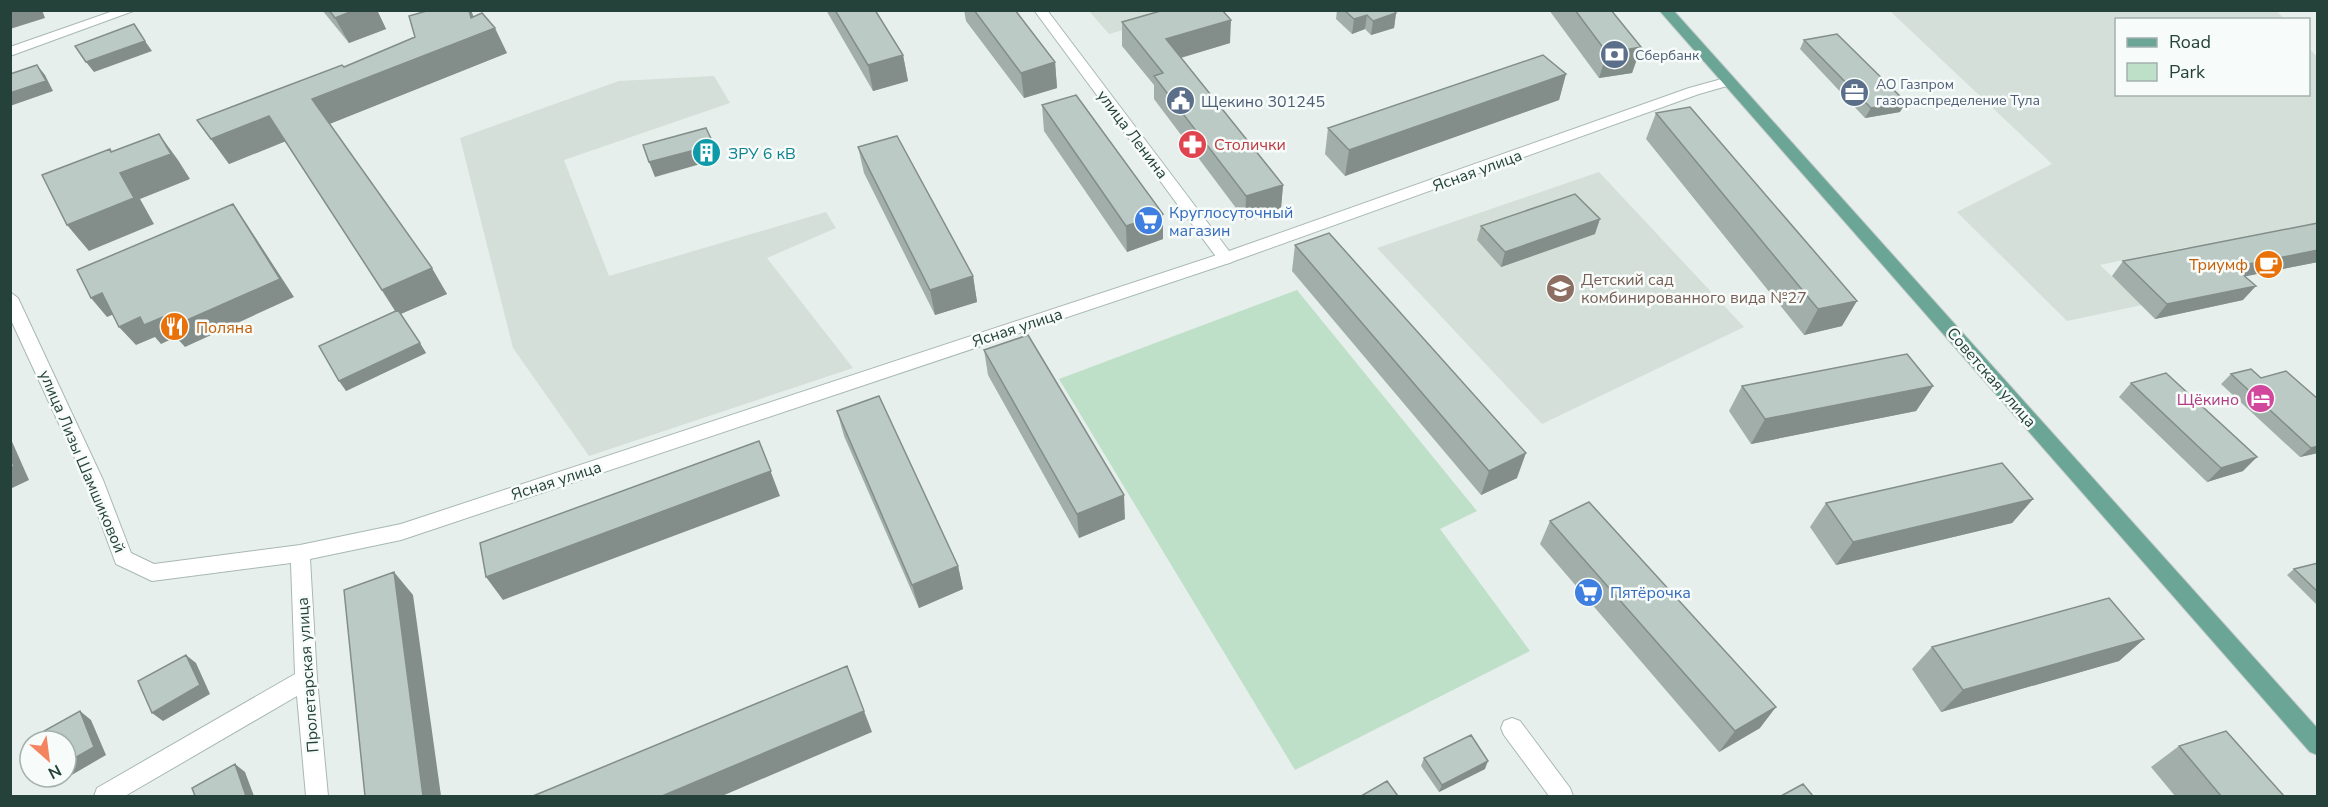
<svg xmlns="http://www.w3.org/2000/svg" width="2328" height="807" font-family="'Nunito Sans',sans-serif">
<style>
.built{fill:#d4dfda}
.green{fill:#bfe0c8}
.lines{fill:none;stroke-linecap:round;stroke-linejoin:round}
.minor-casing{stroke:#a8b8b2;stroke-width:2}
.tertiary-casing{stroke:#a8b8b2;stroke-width:2}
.primary-casing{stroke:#c2cac8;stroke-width:2}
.minor{fill:#fff;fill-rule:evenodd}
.tertiary{fill:#fff;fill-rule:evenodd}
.primary{fill:#6aa596;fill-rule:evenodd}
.wall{fill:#a1aea9}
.shaded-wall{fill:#838d89}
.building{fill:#bbcac4;stroke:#838d89;stroke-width:1.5}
.labels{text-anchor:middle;stroke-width:5;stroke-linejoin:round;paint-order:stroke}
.far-service-label{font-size:14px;fill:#4e5e75;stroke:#f7fbf9;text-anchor:start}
.service-label{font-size:16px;fill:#4e5e75;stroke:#f7fbf9;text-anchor:start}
.street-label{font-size:16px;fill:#24423a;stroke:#f7fbf9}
.health-label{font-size:16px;fill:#be3a42;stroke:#f7fbf9;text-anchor:start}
.culture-label{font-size:16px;fill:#0d838f;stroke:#f7fbf9;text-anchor:start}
.shop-label{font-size:16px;fill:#366cbe;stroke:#f7fbf9;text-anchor:start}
.food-label{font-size:16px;fill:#c56008;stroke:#f7fbf9;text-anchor:end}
.education-label{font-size:16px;fill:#785e54;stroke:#f7fbf9;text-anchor:start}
.hotel-label{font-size:16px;fill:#b23c85;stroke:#f7fbf9;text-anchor:end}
</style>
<rect width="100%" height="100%" fill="#e6efeb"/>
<!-- built -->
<path class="built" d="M1089,11H1189L1109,34Z
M1890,11H2277L2284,19L2116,20V94H2308L2309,48L2318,58L2317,231L2199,257L2187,247L2100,265L2142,305L2067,321L1957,212L2052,164Z
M714,76L730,103L564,160L609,276L826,212L836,228L767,258L853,368L589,456L513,348L460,138L619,81Z
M1599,172L1744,327L1542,424L1377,248Z"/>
<!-- green -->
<path class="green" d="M1297,290L1477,511L1440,529L1530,651L1295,770L1059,379Z"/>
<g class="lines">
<defs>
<path id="minor" d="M116,10H136L10,56V47Z
M1226,252L1232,254L1234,258L1232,262L401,540L310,559L317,679L328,796H306L297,696L125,796H94L97,788L295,674L291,563L152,581L116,564L85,480L10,318V292L18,298L103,480L131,553L154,564L300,545L401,524Z
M1512,718L1520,721L1570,788L1573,796H1549L1504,735L1501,728L1504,721Z"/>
<path id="tertiary" d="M1034,10H1047L1229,251L1689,88L1729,77L1736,81L1734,84L1699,94L1226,264L1220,262Z"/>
<path id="primary" d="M1659,10H1673L2318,729V755L2310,752Z"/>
</defs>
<!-- minor casing -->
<use href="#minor" class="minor-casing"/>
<!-- tertiary casing -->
<use href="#tertiary" class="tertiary-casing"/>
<!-- primary casing -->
<use href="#primary" class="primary-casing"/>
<!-- minor -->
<use href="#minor" class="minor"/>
<!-- tertiary -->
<use href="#tertiary" class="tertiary"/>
<!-- primary -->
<use href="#primary" class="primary"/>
</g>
<!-- wall -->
<path class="wall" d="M322,10H377L386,29L349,43Z
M826,10H875L903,55L908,81L873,91Z
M964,10H1015L1055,62L1057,88L1024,98L966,21Z
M1337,10H1393L1396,13L1394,28L1371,35L1365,29L1352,34L1336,19Z
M1549,10H1611L1641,47L1632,73L1599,78Z
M474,17L507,53L329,124L447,294L401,314L426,353L346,391L395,311L286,141L229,164L197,120L344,67L415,37Z
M1122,22L1230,43L1181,58L1283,185L1281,208L1245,220L1154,99V85L1122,46Z
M1804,40L1900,112L1865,118L1800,49Z
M1566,74L1559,100L1345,176L1325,154L1328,128Z
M1042,105L1163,239L1127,252L1044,131Z
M1656,113L1842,326L1804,335L1646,139Z
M858,147L973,276L977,302L935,315L864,173Z
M2318,223V262L2245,276L2243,300L2155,319L2112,276L2123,261Z
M1481,226L1595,234L1501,267L1477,240Z
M1295,245L1517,478L1481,495L1292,271Z
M984,350L1125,519L1079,538L988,375Z
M2231,374L2261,378L2318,399V453L2300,457L2221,384Z
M2131,383L2243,471L2207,482L2119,397Z
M1742,386H1933L1916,411L1751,444L1729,411Z
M837,411L958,566L963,589L919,608L844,436Z
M2033,499L2012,523L1836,565L1810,527L1826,503Z
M1550,521L1760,728L1719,752L1540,544Z
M2318,563V606L2287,575L2294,569Z
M2144,639L2119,661L1941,712L1912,669L1932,647Z
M2179,746L2284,796H2175L2151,767Z
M1424,758L1485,769L1439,792L1421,766Z"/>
<!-- shaded-wall -->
<path class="shaded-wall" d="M42,10L45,18L10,29V11Z
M355,10H377L386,29L349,43L335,18Z
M469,10H471L476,23L495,28L507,53L327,125L312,99L471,18Z
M1396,13L1394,28L1371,35L1373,21Z
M1367,15L1365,29L1352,34L1354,19Z
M1231,20L1230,43L1166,62V39Z
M145,41L152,51L94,72L86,62Z
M1641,47L1632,73L1599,78L1607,53Z
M903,55L908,81L873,91L868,65Z
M1055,62L1057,88L1024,98L1021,73Z
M37,65L45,75L53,91L10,106V93Z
M1566,74L1559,100L1345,176L1349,150Z
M1906,102L1900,112L1865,118L1871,108Z
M269,116L286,141L229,164L211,139Z
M159,134L178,160L190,179L140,199L154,224L89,251L67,225L111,152L110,149L126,171Z
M714,145L718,159L655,177L649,162Z
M1283,185L1281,208L1245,220L1246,196Z
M233,204L246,223L294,297L185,347L176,337L161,344L155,337L136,345L119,327Z
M1163,214V239L1127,252L1126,226Z
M1600,219L1595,234L1501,267L1505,252Z
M2318,250V262L2222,281L2234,267Z
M432,268L447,294L398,315L382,290Z
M973,276L977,302L935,315L930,290Z
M2256,286L2243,300L2155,319L2167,304Z
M102,293L119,312L107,317L91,298Z
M1857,301L1842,326L1804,335L1818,309Z
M420,343L426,353L346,391L339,381Z
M1933,386L1916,411L1751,444L1765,419Z
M10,437L29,480L10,489Z
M759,441L780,496L503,600L486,577Z
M2318,446V453L2300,457L2311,448Z
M1526,453L1517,478L1481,495L1489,471Z
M2257,457L2243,471L2207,482L2221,468Z
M1124,495L1125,519L1079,538L1077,514Z
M2033,499L2012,523L1836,565L1853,542Z
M958,566L963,589L919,608L912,585Z
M394,572L413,595L441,796H423Z
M2144,639L2119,661L1941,712L1963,690Z
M186,655L196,663L210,694L163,721L152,713Z
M1776,707L1760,728L1719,752L1735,731Z
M80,711L91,720L106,755L70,776L66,773V763Z
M864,711L872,732L722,796H662Z
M1488,761L1485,769L1439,792L1442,785Z
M235,764L245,772L254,796H246Z"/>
<!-- building -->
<path class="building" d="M329,10H355L335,18Z
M430,10H469L471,18L482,13L495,28L312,99L432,268L382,290L269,116L211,139L197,120L342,65L344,67L415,37L409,16Z
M835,10H875L903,55L868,65Z
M974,10H1015L1055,62L1021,73Z
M1164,10H1222L1231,20L1166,39L1283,185L1246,196L1154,76L1163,73L1122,22Z
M1344,10H1393L1396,13L1373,21L1367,15L1354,19Z
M1575,10H1611L1641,47L1607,53Z
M134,24L145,41L86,62L75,46Z
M1837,34L1906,102L1871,108L1804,40Z
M1543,55L1566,74L1349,150L1328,128Z
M37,65L46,81L10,93V74Z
M1076,95L1163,214L1126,226L1042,105Z
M1690,107L1857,301L1818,309L1656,113Z
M706,128L714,145L649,162L643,145Z
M159,134L171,154L120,173L134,198L67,225L42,175L110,149L111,152Z
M897,136L973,276L930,290L858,147Z
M1575,194L1600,219L1505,252L1481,226Z
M233,204L280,279L169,328L163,317L144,325L140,317L119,327L102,293L91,298L77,270Z
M2318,223V250L2234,267L2256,286L2167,304L2123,261Z
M1329,233L1526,453L1489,471L1295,245Z
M398,310L420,343L339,381L319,346Z
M1028,335L1124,495L1077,514L984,350Z
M1907,354L1933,386L1765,419L1742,386Z
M2251,369L2261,378L2286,371L2318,399V446L2311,448L2231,374Z
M2166,373L2257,457L2221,468L2131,383Z
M879,396L958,566L912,585L837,411Z
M759,441L771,471L486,577L480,543Z
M10,458L14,466L10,468Z
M2002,463L2033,499L1853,542L1826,503Z
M1589,502L1776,707L1735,731L1550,521Z
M2318,563V592L2294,569Z
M394,572L423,796H365L344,590Z
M2109,598L2144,639L1963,690L1932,647Z
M186,655L200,685L152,713L138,681Z
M847,666L864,711L662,796H533Z
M80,711L94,747L66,763V741H48L44,731Z
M2226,731L2284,796H2221L2179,746Z
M1471,735L1488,761L1442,785L1424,758Z
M235,764L246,796H195L192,788Z
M1387,781L1398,796H1361Z
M1803,784L1813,796H1781Z"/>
<!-- icons -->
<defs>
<symbol id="bank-disc" viewBox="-11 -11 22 22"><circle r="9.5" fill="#5c6f8a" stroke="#f7fbf9"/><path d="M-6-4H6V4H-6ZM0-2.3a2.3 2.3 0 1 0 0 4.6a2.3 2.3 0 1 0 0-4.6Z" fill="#fff"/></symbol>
<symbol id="office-disc" viewBox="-11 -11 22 22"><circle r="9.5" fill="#5c6f8a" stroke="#f7fbf9"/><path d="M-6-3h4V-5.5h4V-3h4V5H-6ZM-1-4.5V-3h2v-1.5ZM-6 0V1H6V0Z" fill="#fff"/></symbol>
<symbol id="civic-disc" viewBox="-11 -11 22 22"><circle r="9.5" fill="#5c6f8a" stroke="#f7fbf9"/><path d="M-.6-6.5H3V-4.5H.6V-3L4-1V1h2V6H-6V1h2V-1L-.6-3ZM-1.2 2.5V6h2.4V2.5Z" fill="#fff"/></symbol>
<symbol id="pharmacy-disc" viewBox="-11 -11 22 22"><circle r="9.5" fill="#e0444e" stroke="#f7fbf9"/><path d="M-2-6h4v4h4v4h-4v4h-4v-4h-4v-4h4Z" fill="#fff"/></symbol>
<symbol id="building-disc" viewBox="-11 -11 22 22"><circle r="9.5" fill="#0f9aa8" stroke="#f7fbf9"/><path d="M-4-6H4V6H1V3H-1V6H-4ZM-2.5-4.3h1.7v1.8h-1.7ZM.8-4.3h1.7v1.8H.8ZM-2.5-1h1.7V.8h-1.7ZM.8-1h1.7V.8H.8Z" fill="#fff"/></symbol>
<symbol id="supermarket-disc" viewBox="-11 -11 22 22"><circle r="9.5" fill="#3f7fe0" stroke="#f7fbf9"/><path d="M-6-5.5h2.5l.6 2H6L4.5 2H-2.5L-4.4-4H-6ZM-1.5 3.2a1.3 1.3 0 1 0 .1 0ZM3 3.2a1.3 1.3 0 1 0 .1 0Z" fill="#fff"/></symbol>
<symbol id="cafe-disc" viewBox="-11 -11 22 22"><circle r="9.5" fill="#e8710a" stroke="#f7fbf9"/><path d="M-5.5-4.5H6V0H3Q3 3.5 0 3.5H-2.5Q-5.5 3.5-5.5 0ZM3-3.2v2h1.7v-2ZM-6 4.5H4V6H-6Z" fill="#fff"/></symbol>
<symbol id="school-disc" viewBox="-11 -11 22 22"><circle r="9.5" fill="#8d6e63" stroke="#f7fbf9"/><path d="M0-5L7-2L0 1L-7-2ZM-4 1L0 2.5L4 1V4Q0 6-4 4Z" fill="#fff"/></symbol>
<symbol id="restaurant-disc" viewBox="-11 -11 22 22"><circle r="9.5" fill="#e8710a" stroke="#f7fbf9"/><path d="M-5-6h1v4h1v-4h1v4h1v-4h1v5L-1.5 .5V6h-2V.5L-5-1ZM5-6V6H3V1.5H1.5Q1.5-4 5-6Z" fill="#fff"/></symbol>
<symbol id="hotel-disc" viewBox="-11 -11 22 22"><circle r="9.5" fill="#d1479c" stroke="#f7fbf9"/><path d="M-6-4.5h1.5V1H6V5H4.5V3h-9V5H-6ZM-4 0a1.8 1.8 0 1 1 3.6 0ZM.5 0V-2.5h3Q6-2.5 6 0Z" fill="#fff"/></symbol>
</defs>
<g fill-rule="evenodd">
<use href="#bank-disc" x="1598" y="38" width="33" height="33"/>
<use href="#office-disc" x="1838" y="76" width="33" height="33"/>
<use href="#civic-disc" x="1164" y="84" width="33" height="33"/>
<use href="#pharmacy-disc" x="1176" y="128" width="33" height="33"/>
<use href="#building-disc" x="690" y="136" width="33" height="33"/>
<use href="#supermarket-disc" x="1132" y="204" width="33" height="33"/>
<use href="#cafe-disc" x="2252" y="248" width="33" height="33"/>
<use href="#school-disc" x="1544" y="272" width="33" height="33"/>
<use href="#restaurant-disc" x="158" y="310" width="33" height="33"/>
<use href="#hotel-disc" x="2244" y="382" width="33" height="33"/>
<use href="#supermarket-disc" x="1572" y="576" width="33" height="33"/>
</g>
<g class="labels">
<!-- far-service labels -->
<g class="far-service-label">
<text x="1635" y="60">Сбербанк</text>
<text x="1876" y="89">АО Газпром<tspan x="1876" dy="16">газораспределение Тула</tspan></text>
</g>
<!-- service labels -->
<g class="service-label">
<text x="1201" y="107">Щекино 301245</text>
</g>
<!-- street labels -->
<g class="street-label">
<text transform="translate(1133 134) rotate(53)" y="6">улица Ленина</text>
<text transform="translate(1477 170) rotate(-20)" y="6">Ясная улица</text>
<text transform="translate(1017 327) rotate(-18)" y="6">Ясная улица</text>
<text transform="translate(1992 377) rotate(49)" y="6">Советская улица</text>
<text transform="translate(83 461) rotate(67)" y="6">улица Лизы Шамшиковой</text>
<text transform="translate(556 480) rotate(-18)" y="6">Ясная улица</text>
<text transform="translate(307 675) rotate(-94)" y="6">Пролетарская улица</text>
</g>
<!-- health labels -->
<g class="health-label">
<text x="1214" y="150">Столички</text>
</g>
<!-- culture labels -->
<g class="culture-label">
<text x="728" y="159">ЗРУ 6 кВ</text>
</g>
<!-- shop labels -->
<g class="shop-label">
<text x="1169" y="218">Круглосуточный<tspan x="1169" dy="18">магазин</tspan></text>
<text x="1610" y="598">Пятёрочка</text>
</g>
<!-- food labels -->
<g class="food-label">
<text x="2248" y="270">Триумф</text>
<text x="196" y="333" text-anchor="start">Поляна</text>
</g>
<!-- education labels -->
<g class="education-label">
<text x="1581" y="285">Детский сад<tspan x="1581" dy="18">комбинированного вида №27</tspan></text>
</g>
<!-- hotel labels -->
<g class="hotel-label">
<text x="2239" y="405">Щёкино</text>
</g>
</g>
<!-- border -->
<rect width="2328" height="807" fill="none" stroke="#24423a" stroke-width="24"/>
<!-- legend -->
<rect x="2115" y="18" width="195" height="78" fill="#f7fbf9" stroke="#a3b1ad" stroke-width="1.5"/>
<rect x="2127" y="38" width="30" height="9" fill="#6aa596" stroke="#a3b1ad" stroke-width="1.5"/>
<text x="2169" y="48" font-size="18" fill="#24423a">Road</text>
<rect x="2127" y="63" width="30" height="18" fill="#bfe0c8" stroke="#a3b1ad" stroke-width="1.5"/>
<text x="2169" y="78" font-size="18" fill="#24423a">Park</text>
<!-- north arrow -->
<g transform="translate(48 759) rotate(152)"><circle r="28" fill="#f7fbf9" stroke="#a3b1ad" stroke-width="1.5"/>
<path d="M0-4.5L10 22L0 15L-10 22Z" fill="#f4845f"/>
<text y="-9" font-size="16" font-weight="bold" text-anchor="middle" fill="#24423a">N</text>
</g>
</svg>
